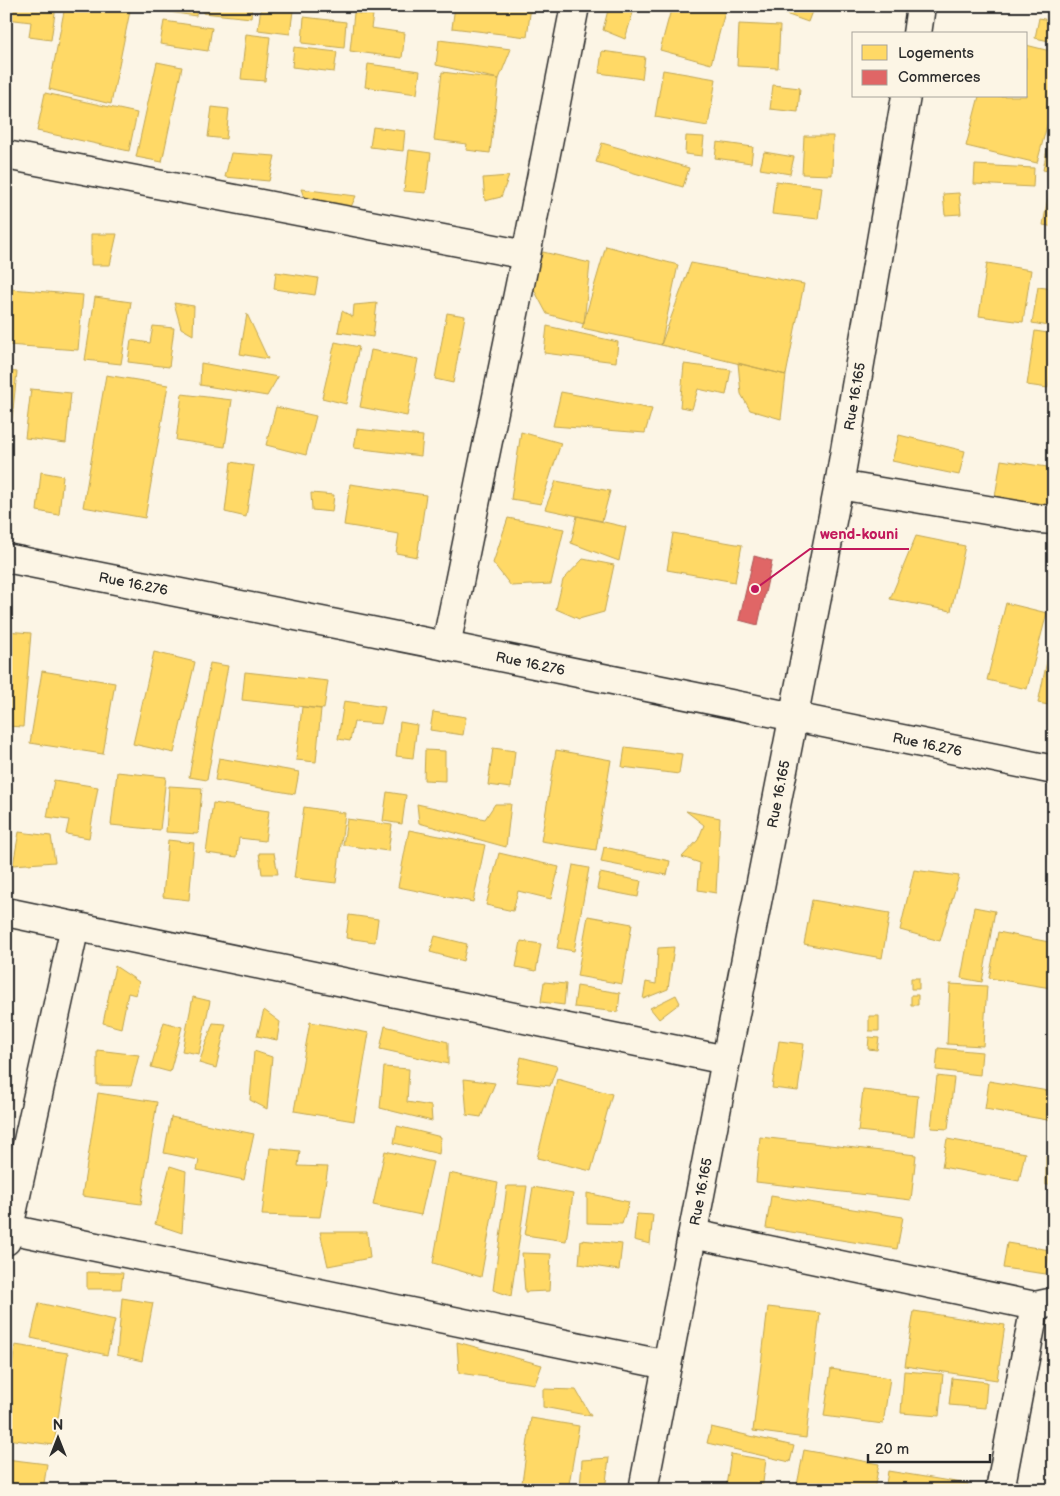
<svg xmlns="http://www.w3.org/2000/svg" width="1060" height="1496" font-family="'Balsamiq Sans',sans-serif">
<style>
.homes{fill:#ffd966;stroke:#bfa554}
.shops{fill:#e06666;stroke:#aa5454}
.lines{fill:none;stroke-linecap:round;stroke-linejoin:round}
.minor-casing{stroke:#2b2b2b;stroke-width:31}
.minor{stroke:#fcf5e5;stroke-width:28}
.labels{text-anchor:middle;stroke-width:5;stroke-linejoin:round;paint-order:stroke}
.street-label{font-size:14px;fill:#2b2b2b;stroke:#fcf5e5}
.leader{fill:none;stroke:#c2185b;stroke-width:2}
.callout-dot{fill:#c2185b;stroke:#fcf5e5;stroke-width:2}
.callout-label{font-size:15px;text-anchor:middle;font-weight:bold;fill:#c2185b;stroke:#fcf5e5;stroke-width:5;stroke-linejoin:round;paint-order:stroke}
</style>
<rect width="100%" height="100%" fill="#fcf5e5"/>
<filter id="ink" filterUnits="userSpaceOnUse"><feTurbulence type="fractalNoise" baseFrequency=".02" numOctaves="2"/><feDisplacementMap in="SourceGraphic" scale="10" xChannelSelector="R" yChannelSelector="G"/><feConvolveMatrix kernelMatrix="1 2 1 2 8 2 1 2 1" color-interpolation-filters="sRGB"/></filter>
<g filter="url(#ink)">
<!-- homes -->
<path class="homes" d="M9,6H56L51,40L29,37L31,22L7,19Z
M65,6H112L130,11L111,104L49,89Z
M142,6H197L196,16L141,8Z
M204,6H252L251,18L203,13Z
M455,6H531L527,37L452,28Z
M609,6H635L625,39L603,30Z
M672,6H720L726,8L711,64L660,50Z
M763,6H814L808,22Z
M261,7L293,11L290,34L258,30Z
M354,13L373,15L371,28L405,33L402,58L350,51Z
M304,17L346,22L344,48L302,43Z
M1039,18L1054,21V42L1035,38Z
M164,21L212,28L208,51L160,44Z
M739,24L780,26L778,68L737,66Z
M246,34L270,37L265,81L241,79Z
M439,40L511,49L499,79L436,65Z
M1026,45L1054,52V99L1037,163L966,146L979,96H1026Z
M294,47L337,52L334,72L292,67Z
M602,51L645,57L642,79L599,73Z
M157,62L182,67L162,162L136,157Z
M368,64L420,71L417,94L365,87Z
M663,70L716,79L708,126L655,117Z
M442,72L499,79L490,153L466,150L467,144L434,140Z
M773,85L800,88L798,112L770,109Z
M45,93L137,113L129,151L37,131Z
M212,107L229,109L226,139L208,137Z
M1054,115V172L1043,170Z
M373,127L405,131L403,151L370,147Z
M686,136L704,137L702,156L685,154Z
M804,136H833L832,175L802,174Z
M717,142L753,147L751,163L715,158Z
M602,143L689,168L683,187L596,162Z
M409,150L431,153L426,193L404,191Z
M764,152L794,157L790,174L760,169Z
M231,153L275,156L269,181L225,177Z
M975,165L1034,168L1033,187L974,184Z
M509,176L501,197L485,201L483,178Z
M776,181L822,187L818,219L772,214Z
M1051,181L1054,182V227L1043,225Z
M301,189L356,196L350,209L310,214Z
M959,193L961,214L945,215L943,194Z
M91,234H117L110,265H91Z
M606,246L678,265L661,345L582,328Z
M543,252L590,263L584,324L547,314L531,284Z
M691,263L804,284L786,375L661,345Z
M987,263L1031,270L1023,322L979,316Z
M276,272L318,278L315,295L274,289Z
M1038,287L1054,289V327L1032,323Z
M11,289L83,295L78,350L7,345Z
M95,297L131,302L121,364L85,360Z
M174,303L194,306L193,335L181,328Z
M377,303L373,337L338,332L342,311L353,317L354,305Z
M447,313L465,316L453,383L435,379Z
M247,314L268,359L240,354Z
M153,326L174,328L169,367L128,362L131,340L150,343Z
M547,326L618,342L616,362L544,353Z
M1035,331L1054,334V373H1051L1048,388L1027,385Z
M335,342L359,347L346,404L322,398Z
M371,350L418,359L407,416L360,407Z
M201,363L278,377L267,396L200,385Z
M738,363L786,375L781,419L750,410L741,394Z
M684,364L731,370L726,395L698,389L692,409L680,407Z
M6,371L17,372L11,428L6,427Z
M106,375L168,385L145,518L83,507Z
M31,389L71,393L66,443L25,438Z
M561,392L652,409L645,433L553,426Z
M182,394L232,400L225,447L176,440Z
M276,407L316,416L306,455L266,445Z
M357,429L423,436L421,456L354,448Z
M521,432L561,443L541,504L511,499Z
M899,435L965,451L959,475L892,461Z
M1001,460L1054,468L1053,512L994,503Z
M231,462L254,466L246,517L225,512Z
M41,472L63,476L59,515L37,511Z
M556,481L610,491L602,521L545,509Z
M350,484L426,495L417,557L396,553L399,534L344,525Z
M311,493L334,495L332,512L312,510Z
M577,516L626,527L619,561L571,543Z
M508,518L564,529L551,584L511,586L493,563Z
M673,533L742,545L735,582L667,570Z
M916,536L965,546L951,611L890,599Z
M583,559L614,565L604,612L579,619L556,609L563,580Z
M1006,603L1047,613L1027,689L987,680Z
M1054,629V706L1038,703Z
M6,631L31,633L23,727L6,726Z
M154,652L195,662L174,753L133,744Z
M210,663L228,666L207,780L189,777Z
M42,671L115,683L103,754L30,743Z
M245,672L328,681L324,709L242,700Z
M344,701L385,707L381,724L354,722L350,741L338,739Z
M302,707L321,709L316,762L296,760Z
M433,712L466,717L463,735L430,730Z
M400,722L417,725L413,758L396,756Z
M625,747L682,754L679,774L622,767Z
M493,748L515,751L511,788L488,785Z
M425,750L445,751V781L424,780Z
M556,750L611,760L596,850L541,841Z
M219,758L299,772L295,794L215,780Z
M117,772L166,777L160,830L111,825Z
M54,780L98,787L89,838L66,834L69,820L47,817Z
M169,786L202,788L198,834L166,832Z
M387,792L406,795L402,824L383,821Z
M213,803L269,811L265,841L239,838L237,857L206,853Z
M417,804L485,819L495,804H511L506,847L419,823Z
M304,807L345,813L336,883L294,878Z
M686,811L720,818L716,893L698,890L700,863L682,857L698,840L704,825Z
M347,819L392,825L388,851L343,845Z
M409,830L485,845L473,902L398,887Z
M19,832L51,836L55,862L13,865Z
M168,840L194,843L189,900L163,897Z
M604,847L670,861L667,875L601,862Z
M259,853H274L278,874H262Z
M499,853L559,867L551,899L518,891L513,911L486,905Z
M573,865L589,868L574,951L557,948Z
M914,870L959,876L940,941L900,930Z
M600,873L641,881L638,897L597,889Z
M812,900L890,913L882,958L804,944Z
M974,907L995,911L982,982L961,978Z
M349,915L378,919L375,942L346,938Z
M588,916L632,924L622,984L577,976Z
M998,932L1054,943V973L1051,988L989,978Z
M435,936L467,944L463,961L430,952Z
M521,941L541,944L536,971L516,967Z
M674,947L668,989L643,999L646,982L656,984L658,948Z
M115,966L139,982L136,995L128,993L121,1028L103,1023Z
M911,978H919V989H911Z
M544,982L566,984L564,1005L541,1002Z
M950,984L987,986L983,1046L947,1044Z
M577,986L620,993L618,1012L574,1007Z
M676,995L680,1003L659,1019L650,1008Z
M911,995H918V1005H911Z
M193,997L210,1001L199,1054L182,1051Z
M264,1010L280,1022L277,1040L257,1036Z
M869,1016H879V1031H869Z
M164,1022L182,1027L170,1072L151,1067Z
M310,1022L369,1033L354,1121L294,1111Z
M213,1023L226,1024L216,1068L199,1063Z
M385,1026L448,1042V1064L380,1049Z
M869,1037L879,1038L877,1050L868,1049Z
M779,1041L804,1044L798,1091L772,1088Z
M938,1048L982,1052L980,1075L936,1070Z
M97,1050L139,1055L131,1086L97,1085Z
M254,1051L272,1057L267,1109L250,1100Z
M521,1057L557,1066L550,1086L516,1082Z
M384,1067L409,1069L407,1102L431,1106L432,1121L380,1108Z
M937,1076L954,1078L948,1129L931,1128Z
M464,1079L495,1083L481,1117L467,1115Z
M557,1079L612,1094L591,1171L537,1158Z
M989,1081L1054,1092L1053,1121L985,1109Z
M863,1090L918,1096L914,1137L858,1131Z
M98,1093L157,1102L141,1204L82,1196Z
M171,1117L254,1134L244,1180L197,1170L199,1160L164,1153Z
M397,1126L441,1137L439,1154L394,1143Z
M760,1137L916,1155L911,1200L756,1182Z
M947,1139L1025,1153L1019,1181L942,1167Z
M270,1148L300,1151L298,1166L328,1167L320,1217L262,1215Z
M385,1151L433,1162L421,1215L373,1205Z
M1046,1156H1054V1185H1046Z
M170,1166L186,1171L182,1233L155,1224Z
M449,1173L498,1183L481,1277L433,1263Z
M507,1186H527L511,1296L493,1290Z
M533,1187L573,1194L566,1241L525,1235Z
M587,1193L629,1202L622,1224L587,1223Z
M771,1196L903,1217L897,1249L766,1228Z
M637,1214L653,1215L650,1244L634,1240Z
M320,1232H367L370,1258L328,1266Z
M581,1240L622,1244L619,1270L579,1264Z
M1007,1243L1050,1250L1046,1274L1003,1268Z
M522,1253L551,1254L549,1291L525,1292Z
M87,1272L123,1273L121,1289H87Z
M122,1298L153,1303L142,1361L117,1355Z
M39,1303L115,1320L107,1355L31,1338Z
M768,1307L820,1313L806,1438L753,1431Z
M914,1311L1005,1325L997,1380L905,1366Z
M457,1342L542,1365L535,1384L459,1373Z
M15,1345L68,1353L54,1445L6,1439V1408Z
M831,1369L890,1378L883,1424L824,1416Z
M904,1371L943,1374L939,1416L901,1413Z
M952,1378L987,1382L985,1408L949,1405Z
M543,1389L576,1390L591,1416L543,1407Z
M531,1418L579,1426L568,1490H521Z
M711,1427L794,1446L790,1462L707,1443Z
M804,1450L879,1464L874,1490H796Z
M731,1454L766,1460L762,1490L726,1486Z
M609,1458L605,1490H580L582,1460Z
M6,1459L47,1464L43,1490H6Z
M888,1471L968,1484L967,1490H885Z"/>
<!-- shops -->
<path class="shops" d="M754,556L772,561L758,625L739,620Z"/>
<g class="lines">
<defs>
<g id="minor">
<path d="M917,34L921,6"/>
<path d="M6,155L526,255"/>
<path d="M839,485L1040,519L1054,520"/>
<path id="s1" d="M6,558L446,646L1054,770"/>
<path d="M446,646L526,255L575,6"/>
<path d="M6,912L391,992L726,1060"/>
<path d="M9,1229L667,1365"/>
<path d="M693,1234L1035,1306L1054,1302"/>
<path d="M6,1241L75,926"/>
<path id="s2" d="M643,1490L726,1060L839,485L906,96"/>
<path d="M1000,1490L1035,1306"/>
</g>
</defs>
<!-- minor casing -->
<use href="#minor" class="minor-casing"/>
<!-- minor -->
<use href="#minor" class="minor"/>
</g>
</g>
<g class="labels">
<!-- street labels -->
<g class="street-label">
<text dy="5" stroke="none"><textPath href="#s2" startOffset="1114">Rue 16.165</textPath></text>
<text dy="5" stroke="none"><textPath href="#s1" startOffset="130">Rue 16.276</textPath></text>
<text dy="5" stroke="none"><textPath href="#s1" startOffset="535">Rue 16.276</textPath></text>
<text dy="5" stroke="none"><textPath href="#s1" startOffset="940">Rue 16.276</textPath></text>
<text dy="5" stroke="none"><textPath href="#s2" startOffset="709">Rue 16.165</textPath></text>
<text dy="5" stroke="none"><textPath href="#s2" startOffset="304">Rue 16.165</textPath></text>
</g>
</g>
<!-- callouts -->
<path class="leader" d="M755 589L810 549H909"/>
<circle class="callout-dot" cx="755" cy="589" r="5"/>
<g class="callout-label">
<text x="859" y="539">wend-kouni</text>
</g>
<!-- margin -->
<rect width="1060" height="1496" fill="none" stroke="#fcf5e5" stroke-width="25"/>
<rect x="12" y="12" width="1035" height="1471" fill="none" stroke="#2b2b2b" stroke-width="2" filter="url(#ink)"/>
<!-- legend -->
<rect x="852" y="32" width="175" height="65" fill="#fcf5e5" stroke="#a8a49b"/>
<rect x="862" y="45" width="25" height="15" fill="#ffd966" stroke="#a8a49b"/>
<text x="898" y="58" font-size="15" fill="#2b2b2b">Logements</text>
<rect x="862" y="70" width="25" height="15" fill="#e06666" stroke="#a8a49b"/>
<text x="898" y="82" font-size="15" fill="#2b2b2b">Commerces</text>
<!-- north arrow -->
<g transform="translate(58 1438)" stroke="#fcf5e5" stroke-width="4" paint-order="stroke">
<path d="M0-4L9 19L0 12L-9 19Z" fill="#2b2b2b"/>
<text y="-8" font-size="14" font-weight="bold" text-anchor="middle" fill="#2b2b2b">N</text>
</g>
<!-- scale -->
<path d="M868 1454v8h122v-8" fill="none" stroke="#2b2b2b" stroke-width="2.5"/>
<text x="875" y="1454" font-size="15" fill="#2b2b2b" stroke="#fcf5e5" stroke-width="4" paint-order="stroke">20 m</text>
</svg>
